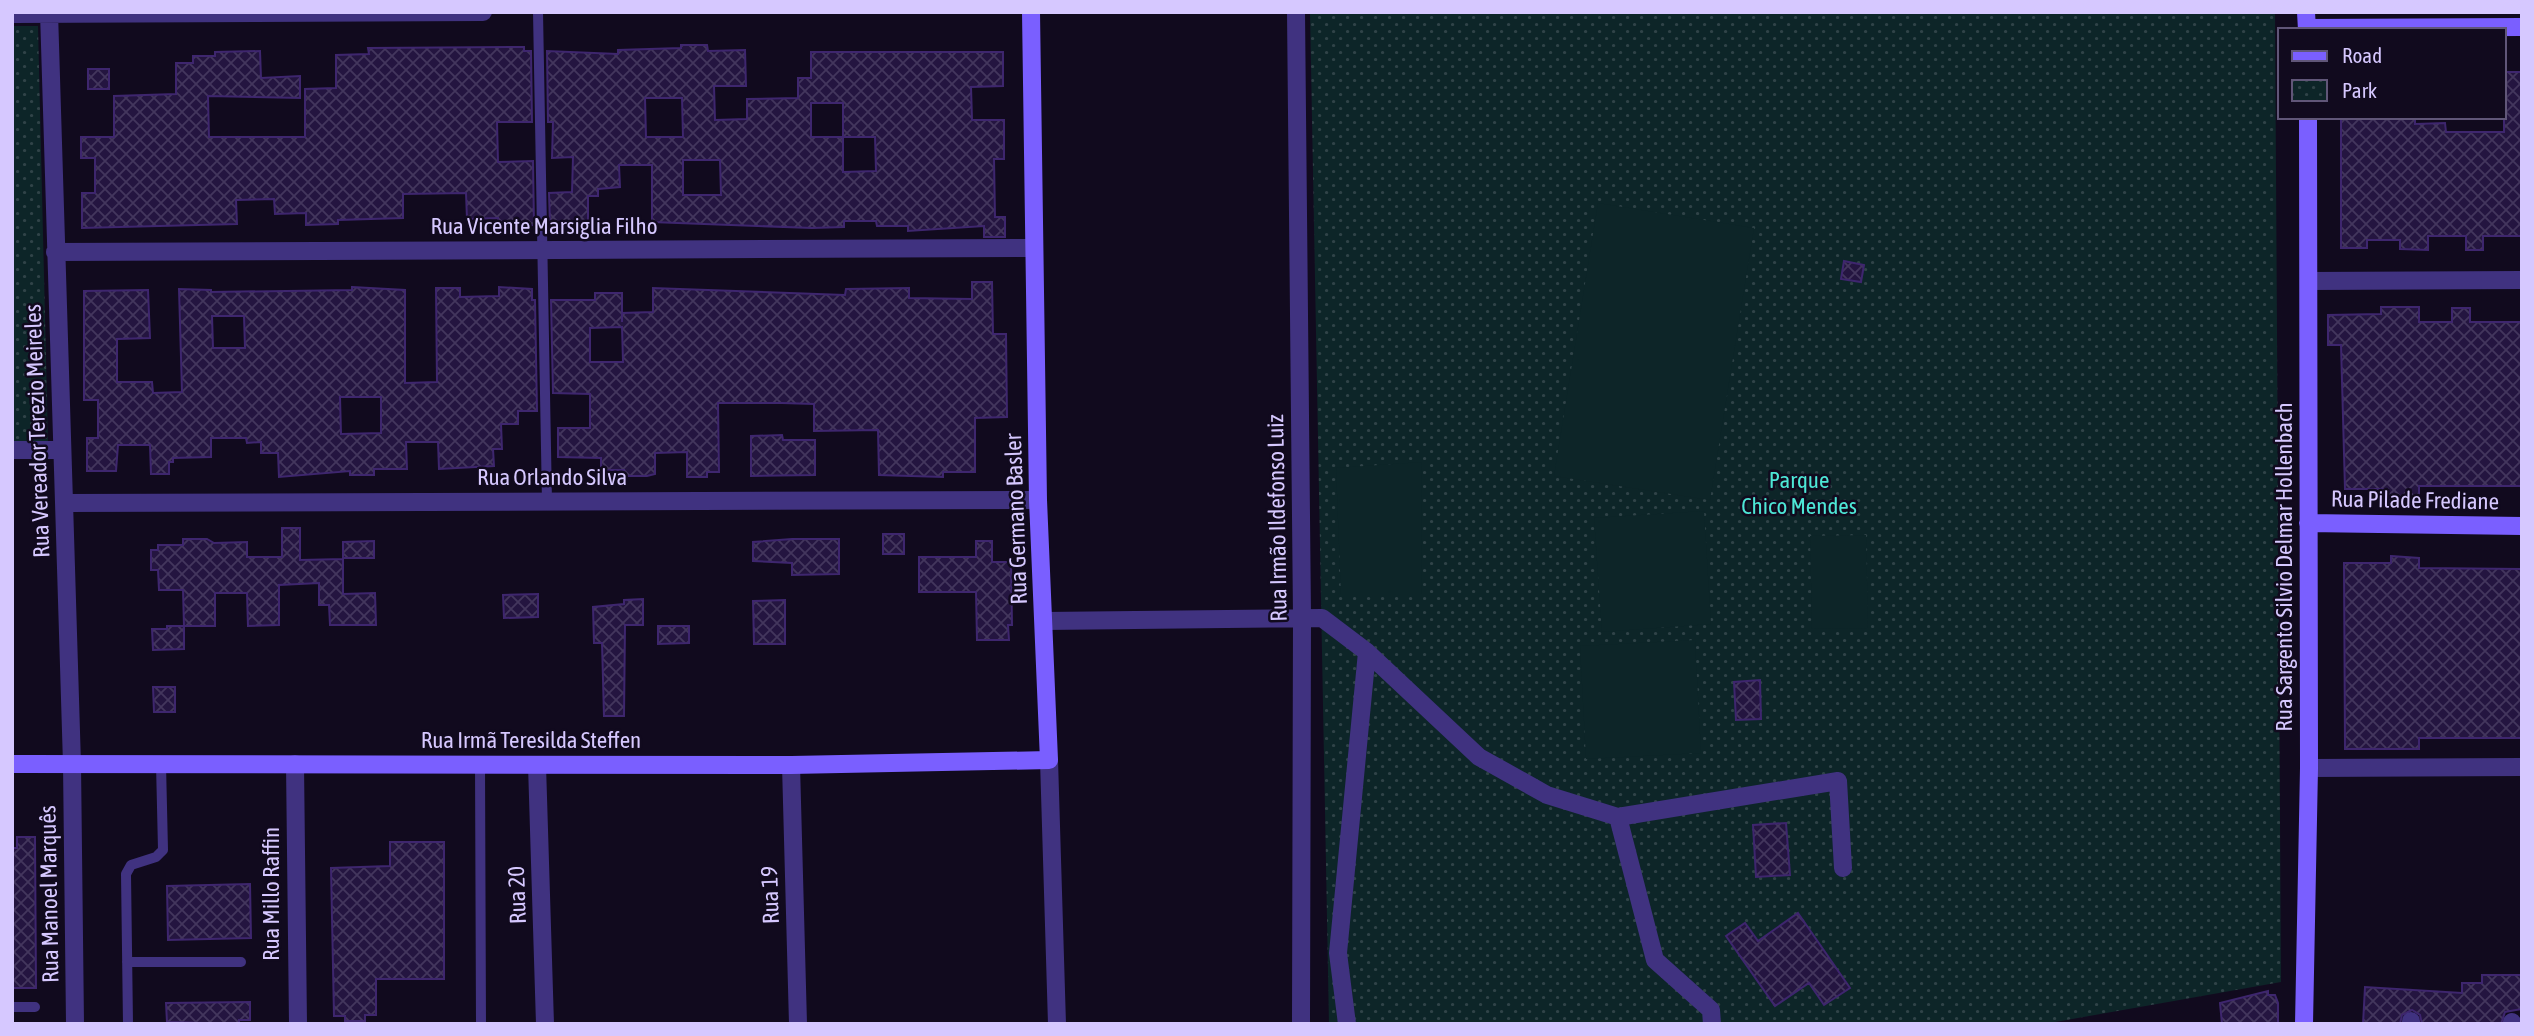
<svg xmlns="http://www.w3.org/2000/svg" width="2534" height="1036" font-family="'Asap Condensed',sans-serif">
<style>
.park{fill:url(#park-dots)}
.pitch{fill:#0d2528}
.building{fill:url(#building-cross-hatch);stroke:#3e266e;stroke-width:2;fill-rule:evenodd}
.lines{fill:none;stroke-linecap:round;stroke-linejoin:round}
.lane{stroke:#403280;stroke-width:10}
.street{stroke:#403280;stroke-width:18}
.secondary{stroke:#7a5fff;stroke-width:18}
.labels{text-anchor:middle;stroke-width:5;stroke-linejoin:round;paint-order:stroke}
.street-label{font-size:23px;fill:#d6c8ff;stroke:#110a1e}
.park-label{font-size:23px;fill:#4de6d6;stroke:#110a1e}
</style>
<defs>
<pattern id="park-dots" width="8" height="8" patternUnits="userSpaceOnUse" patternTransform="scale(1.75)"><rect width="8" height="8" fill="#0d2528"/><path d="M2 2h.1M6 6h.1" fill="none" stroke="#304348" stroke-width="1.8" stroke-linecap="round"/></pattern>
<pattern id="building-cross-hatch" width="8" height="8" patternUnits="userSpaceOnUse" patternTransform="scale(1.75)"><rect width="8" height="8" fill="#241540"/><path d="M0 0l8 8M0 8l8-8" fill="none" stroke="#43365d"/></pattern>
</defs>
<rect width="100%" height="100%" fill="#110a1e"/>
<!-- park -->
<path class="park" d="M1310,12H2275L2281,982L2044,1024H1329Z
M12,26H38L48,443L12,442Z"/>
<!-- pitch -->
<path class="pitch" d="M1598,203L1754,228L1710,500L1554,476Z
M1422,462L1421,595H1341L1336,468Z
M1704,511L1711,624L1602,632L1594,518Z
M1866,535L1868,628L1812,629L1810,536Z
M1695,640L1701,753L1586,759L1580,646Z"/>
<!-- building -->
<path class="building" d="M681,45H707L708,51L745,50L746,86H714L715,120L747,119V99L798,98V78H811V52H1003V86L971,87L972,120H1004V159H994L995,217H1005V237H984V226L908,231V226H877L876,221H844V227L812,228L652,222V165H619L620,187L598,189V196H588V225H550L549,193L572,192L573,157L552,158L553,122H548L547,51L618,54V50L681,48ZM645,98H682L683,137H646ZM811,103H843V137H811ZM843,137H875L876,171L843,172ZM683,160H720L721,195H683Z
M524,47V51H531L532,122H497L498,162L533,161L534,225L498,227V218L467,219L466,193L403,194V218L338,220V224L306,225V213L275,214L274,199L236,200L237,224L82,228V193H95V158H81V137H114V96L176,94V63H193V56H215V52L260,51L261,78L300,76V98L208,96L209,137H305V89L336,88V55L369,54L368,48Z
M88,69H109V89H88Z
M2504,72H2522V236H2483V250H2466V236H2428V250L2400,249V240H2367V248H2341V117H2415V124L2445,123L2446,132H2504Z
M1844,261L1864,265L1861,282L1841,279Z
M972,282H992L993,334H1006L1007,417L975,418V472H943V477L879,475L878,430L814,431V404L782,403H718L719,472H707V477H687V452L655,453V474L647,476H624V470H601V458L558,457V428H590V394L553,393L551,300H595V293H622V322V313L653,312V288L845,295L846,289L909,288V298L972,299ZM622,327L623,362H590V328Z
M352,287L405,290V383L437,382L436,288H460V297L499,296V287L532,289V300H535L537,411H518V424H501L502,449H493L494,466L439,469L438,442H406L407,469H374V475H350V471L279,477L278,453H261V442L247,443L246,438H211V457L173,458V462H169V474H151L150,445H118L116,471H87V438H98V400H84V291L148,290L150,338L117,339V382H152L153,393L182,392L179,289L211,290V292L352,290ZM212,316H244L245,348H213ZM340,397H381V433L341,434Z
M2381,307H2419V322H2452V308H2470V322H2522V486H2419V500H2388V489H2345L2341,345H2328V315L2381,314Z
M782,435L783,440H815V475L751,476V436Z
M282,528H300V560L343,559V594L375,593L376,625H330L329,605H319V583L279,585V625L248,626L247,593H215V626H184L183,590H159L158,570H151V550H158V545H183V539H207L214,543L247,542V557H282Z
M883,534H904V554H883Z
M792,539H839V574L792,575V563L753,561V542Z
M374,541V558H343V542Z
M976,541H992V562H1011L1012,625H1008L1009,640H977L976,592H919V557H976Z
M2391,556L2419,558V568L2522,569V738H2419V749H2345L2344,563H2391Z
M538,594V617L504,618L503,595Z
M643,599V625H625L624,716H604L602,643H594L593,607L624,604V600Z
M785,600V644H754L753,601Z
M167,626H184V649L153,650L152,629H167Z
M658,626H689V643L658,644Z
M1760,680L1761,719L1736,720L1734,682Z
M153,687H175V712H154Z
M1786,823L1790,875L1756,877L1753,825Z
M17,837H35L36,988H12V848H17Z
M390,842H444V979H376V1015H365V1021H345V1016H334L331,868L390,866Z
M250,884L251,938L168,940L167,886Z
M1798,913L1850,988L1824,1005L1809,983L1775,1006L1726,936L1745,923L1758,941Z
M2482,975H2522V1009L2505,1012L2501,1024H2422L2420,1015L2412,1010L2402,1015L2400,1024H2363L2365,987L2462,993V983H2482Z
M2268,991V995H2275L2278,1003V1024H2222L2220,1003Z
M250,1002V1020H239V1024L167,1022L166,1003Z"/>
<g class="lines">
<!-- lane -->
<path class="lane" d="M538,12L547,502
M480,764L481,1024
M127,962H241
M12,1007H35
M128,1024L126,874L131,865L156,857L163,850L161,764"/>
<!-- street -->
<path class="street" d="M49,12L72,764L75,1024
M1296,12L1302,617L1301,1024
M12,14L483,12
M55,252L1033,248
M2309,281L2522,280
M12,450H61
M65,503L1038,500
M1044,621L1322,618L1367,652L1479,757L1547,795L1618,817L1838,781L1843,868
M1049,760L1057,1024
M295,764L298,1024
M537,765L545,1024
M791,765L798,1024
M2309,768L2522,767
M1618,817L1655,960L1711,1010L1712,1024
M2411,1021V1024
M2512,1022L2513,1024
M1347,1024L1338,953L1367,652"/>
<!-- secondary -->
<path class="secondary" d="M2306,12L2307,30
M2307,28L2522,27
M2308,523L2522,526
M12,764L791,765L1049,760L1038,500L1031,12
M2304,1024L2309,768L2308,117"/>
</g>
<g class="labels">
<!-- street labels -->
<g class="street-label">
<text x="544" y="234">Rua Vicente Marsiglia Filho</text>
<text transform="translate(37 431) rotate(-92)" y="8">Rua Vereador Terezio Meireles</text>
<text x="552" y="485">Rua Orlando Silva</text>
<text transform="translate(2415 500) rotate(1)" y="8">Rua Pilade Frediane</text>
<text transform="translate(1277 518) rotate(-91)" y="8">Rua Irmão Ildefonso Luiz</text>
<text transform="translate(1016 519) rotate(-92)" y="8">Rua Germano Basler</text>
<text transform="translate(2284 567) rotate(-90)" y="8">Rua Sargento Silvio Delmar Hollenbach</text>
<text x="531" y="748">Rua Irmã Teresilda Steffen</text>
<text transform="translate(49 894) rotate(-91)" y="8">Rua Manoel Marquês</text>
<text transform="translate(271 894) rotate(-90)" y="8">Rua Millo Raffin</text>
<text transform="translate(517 895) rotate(-92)" y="8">Rua 20</text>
<text transform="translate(770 895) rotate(-92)" y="8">Rua 19</text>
</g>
<!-- park labels -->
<g class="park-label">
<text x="1799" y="488">Parque<tspan x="1799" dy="26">Chico Mendes</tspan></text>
</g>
</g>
<!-- border -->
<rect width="2534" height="1036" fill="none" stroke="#d6c8ff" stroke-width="28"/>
<!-- legend -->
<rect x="2278" y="28" width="228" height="91" fill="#110a1e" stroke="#605678" stroke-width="2"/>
<rect x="2292" y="51" width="35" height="10" fill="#7a5fff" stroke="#605678" stroke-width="2"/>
<text x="2342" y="63" font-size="21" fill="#d6c8ff">Road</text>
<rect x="2292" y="80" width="35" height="21" fill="url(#park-dots)" stroke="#605678" stroke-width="2"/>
<text x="2342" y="98" font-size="21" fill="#d6c8ff">Park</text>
</svg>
